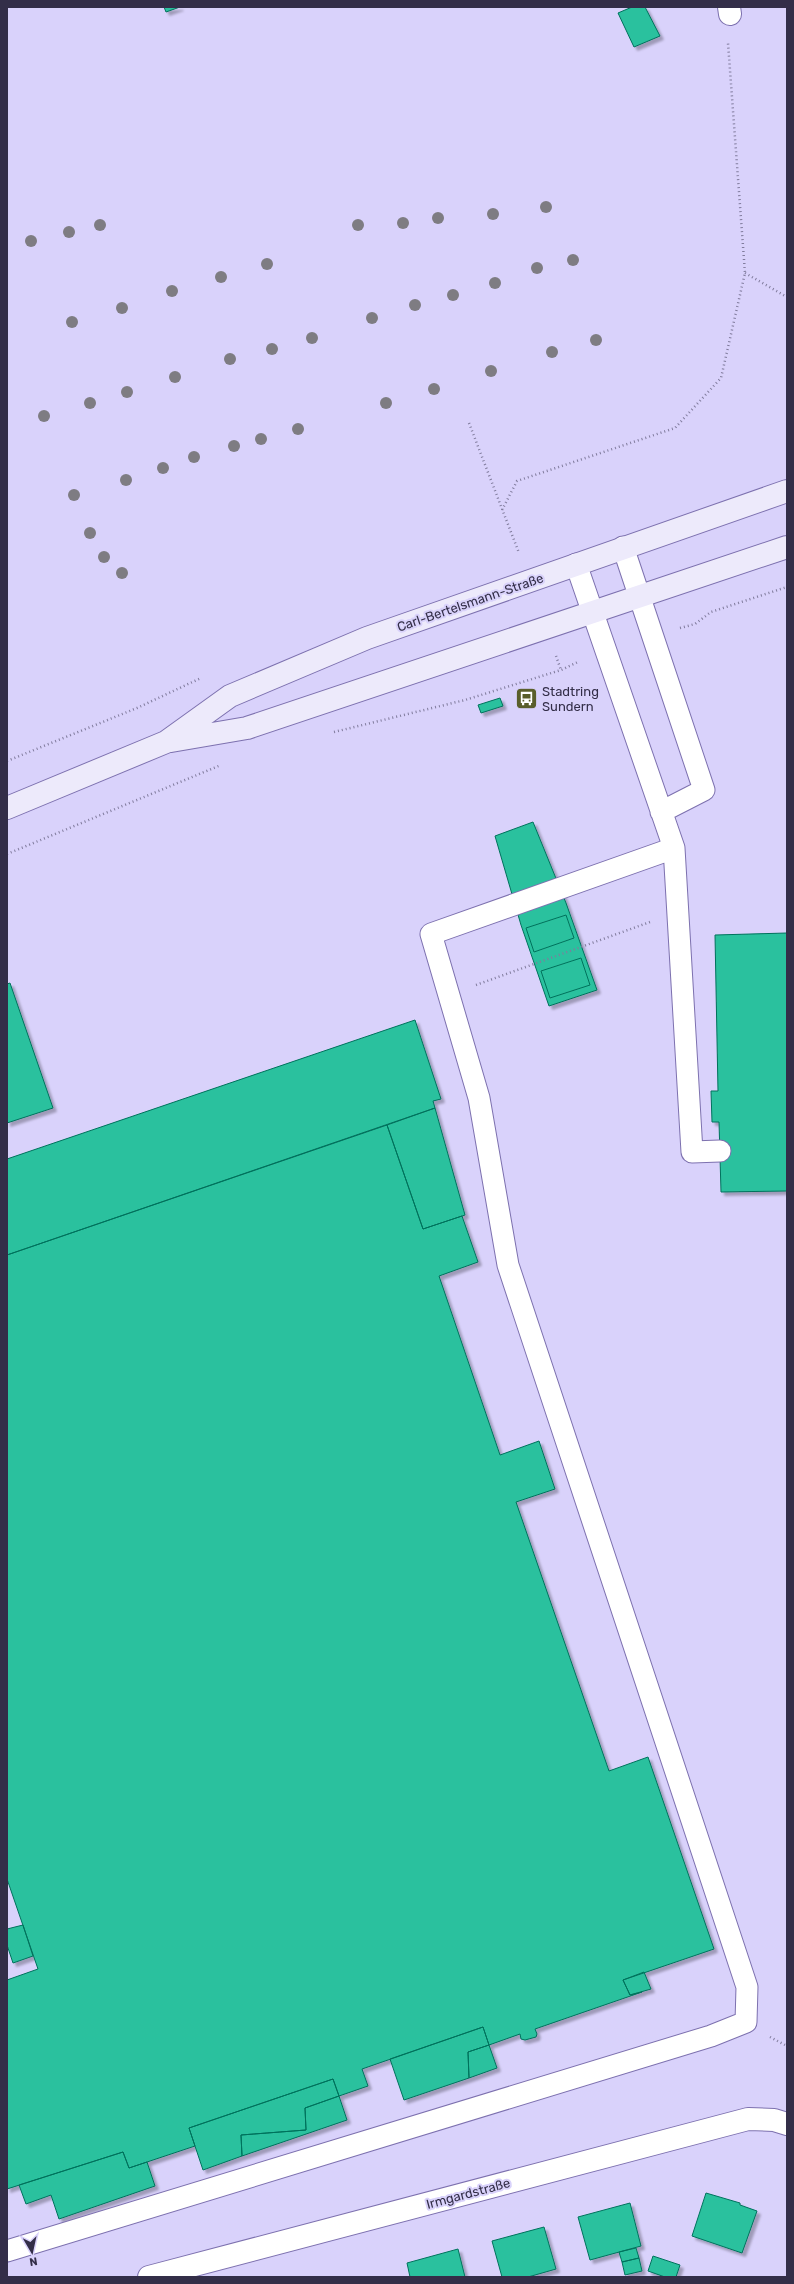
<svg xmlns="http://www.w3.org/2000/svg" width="794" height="2284" font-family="Rubik,sans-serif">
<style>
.building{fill:#2bc19e;stroke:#01725c;filter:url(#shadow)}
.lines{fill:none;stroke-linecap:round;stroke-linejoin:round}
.service-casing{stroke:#7d71af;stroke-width:23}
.minor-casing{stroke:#7d71af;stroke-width:24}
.secondary-casing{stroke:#7d71af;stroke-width:24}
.path{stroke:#817c9d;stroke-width:2.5;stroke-dasharray:1 3;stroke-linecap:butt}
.service{stroke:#fff;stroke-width:21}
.minor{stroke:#fff;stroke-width:22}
.secondary{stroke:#edeafb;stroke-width:22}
.tree{fill:#7e7c82}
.labels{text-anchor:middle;stroke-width:4;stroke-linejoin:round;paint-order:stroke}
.street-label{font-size:13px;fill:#332e48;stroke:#d9d2fb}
.poi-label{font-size:13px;fill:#332e48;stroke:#d9d2fb;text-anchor:start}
</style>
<defs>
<filter id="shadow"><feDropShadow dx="3.5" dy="3.5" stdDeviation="1" flood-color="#0004"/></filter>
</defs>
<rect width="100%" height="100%" fill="#d9d2fb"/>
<!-- building -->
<path class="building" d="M164,7H180L166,12Z
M632,7H645L660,36L634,47L618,13Z
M500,698L503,706L481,713L478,705Z
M533,822L566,903L597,990L549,1006L521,925L495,836Z
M566,915L574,938L534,952L526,928Z
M787,933V1191L721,1192L719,1122H712L711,1091H718L715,935Z
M581,958L590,985L550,998L541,971Z
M10,983L53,1108L7,1123V984Z
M415,1020L441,1099L433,1101L435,1108L7,1255V1159Z
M435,1108L465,1215L423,1229L387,1125Z
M387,1125L423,1229L462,1216L478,1262L439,1276L500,1455L539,1441L555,1489L516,1502L609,1771L648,1757L714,1949L623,1980L630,1995L642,1992L535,2029L537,2034L536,2037L525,2040L521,2039L520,2034L489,2045L483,2027L362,2069L368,2086L339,2096L333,2079L189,2128L195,2146L129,2168L123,2152L7,2189V1980L38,1969L7,1879V1255Z
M23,1925L33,1956L13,1963L7,1945V1929Z
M644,1972L651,1989L630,1995L623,1980Z
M483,2027L489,2045L468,2052L469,2078L404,2100L390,2059Z
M489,2045L497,2068L469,2078L468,2052Z
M333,2079L339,2096L305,2108L306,2130L241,2135L242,2156L203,2170L189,2128Z
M339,2096L347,2120L242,2156L241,2135L306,2130L305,2108Z
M123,2152L129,2168L147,2162L155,2186L59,2219L51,2195L26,2204L19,2185Z
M706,2193L740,2203V2205L757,2211L742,2253L692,2236Z
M630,2203L641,2246L590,2260L578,2217Z
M544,2227L556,2269L528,2277H502L492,2241Z
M636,2248L639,2258L622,2262L619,2252Z
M458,2249L465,2277H410L407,2263Z
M653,2256L680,2265L676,2277H665L648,2271Z
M639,2258L642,2271L625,2275L622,2262Z"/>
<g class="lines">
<defs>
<path id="service" d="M623,547L704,790L661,812
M576,564L674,848L692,1152L720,1151
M7,2251L711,2036L746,2022L747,1987L508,1265L479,1098L431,934L674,848"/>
<path id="minor" d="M729,7L730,14
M149,2277L748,2119L774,2120L787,2124"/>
<path id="secondary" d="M171,741L247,728L787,547
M7,808L166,742L230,696L367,638L787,491"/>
</defs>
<!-- service casing -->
<use href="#service" class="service-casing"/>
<!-- minor casing -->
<use href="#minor" class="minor-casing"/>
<!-- secondary casing -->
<use href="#secondary" class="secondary-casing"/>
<!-- path -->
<path class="path" d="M745,273L787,297
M469,423L519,553
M502,510L517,481L675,428L721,378L745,273L728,43
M680,628L695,624L711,612L787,587
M556,656L561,670
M334,732L465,700L561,670L578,662
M7,761L137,708L201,678
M7,854L221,765
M476,985L650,922
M770,2037L787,2046"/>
<!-- service -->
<use href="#service" class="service"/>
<!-- minor -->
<use href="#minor" class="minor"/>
<!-- secondary -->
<use href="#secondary" class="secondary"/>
</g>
<!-- trees -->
<g class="tree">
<circle cx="546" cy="207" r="6"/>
<circle cx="493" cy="214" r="6"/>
<circle cx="438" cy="218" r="6"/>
<circle cx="403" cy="223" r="6"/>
<circle cx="100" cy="225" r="6"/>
<circle cx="358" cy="225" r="6"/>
<circle cx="69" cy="232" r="6"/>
<circle cx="31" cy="241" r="6"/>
<circle cx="573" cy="260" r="6"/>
<circle cx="267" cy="264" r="6"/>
<circle cx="537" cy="268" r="6"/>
<circle cx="221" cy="277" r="6"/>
<circle cx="495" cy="283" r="6"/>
<circle cx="172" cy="291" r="6"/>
<circle cx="453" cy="295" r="6"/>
<circle cx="415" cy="305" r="6"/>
<circle cx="122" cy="308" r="6"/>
<circle cx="372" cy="318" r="6"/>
<circle cx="72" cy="322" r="6"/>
<circle cx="312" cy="338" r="6"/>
<circle cx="596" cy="340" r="6"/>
<circle cx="272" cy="349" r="6"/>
<circle cx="552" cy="352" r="6"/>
<circle cx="230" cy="359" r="6"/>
<circle cx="491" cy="371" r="6"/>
<circle cx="175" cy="377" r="6"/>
<circle cx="434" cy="389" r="6"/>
<circle cx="127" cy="392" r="6"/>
<circle cx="90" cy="403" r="6"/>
<circle cx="386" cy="403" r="6"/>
<circle cx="44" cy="416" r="6"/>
<circle cx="298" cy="429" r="6"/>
<circle cx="261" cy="439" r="6"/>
<circle cx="234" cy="446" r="6"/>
<circle cx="194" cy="457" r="6"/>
<circle cx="163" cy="468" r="6"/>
<circle cx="126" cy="480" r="6"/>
<circle cx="74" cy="495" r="6"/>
<circle cx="90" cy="533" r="6"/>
<circle cx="104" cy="557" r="6"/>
<circle cx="122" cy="573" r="6"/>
</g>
<!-- icons -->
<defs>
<symbol id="bus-square" viewBox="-11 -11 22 22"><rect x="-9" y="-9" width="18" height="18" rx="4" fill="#5a5e2b" stroke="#d9d2fb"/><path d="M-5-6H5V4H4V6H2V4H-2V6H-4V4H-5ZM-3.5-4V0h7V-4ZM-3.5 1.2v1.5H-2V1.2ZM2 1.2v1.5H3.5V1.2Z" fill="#fff"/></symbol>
</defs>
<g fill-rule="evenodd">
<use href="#bus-square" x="514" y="686" width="25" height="25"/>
</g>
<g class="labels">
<!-- street labels -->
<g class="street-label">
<text transform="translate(470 602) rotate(-19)" y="5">Carl-Bertelsmann-Straße</text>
<text transform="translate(468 2193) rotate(-15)" y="5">Irmgardstraße</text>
</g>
<!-- poi labels -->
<g class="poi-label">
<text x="542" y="696">Stadtring<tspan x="542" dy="15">Sundern</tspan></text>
</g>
</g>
<!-- border -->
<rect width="794" height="2284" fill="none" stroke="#332e48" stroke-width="16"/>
<!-- north arrow -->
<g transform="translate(32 2252) rotate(171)" stroke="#d9d2fb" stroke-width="3" paint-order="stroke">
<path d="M0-3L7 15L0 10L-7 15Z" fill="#332e48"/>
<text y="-6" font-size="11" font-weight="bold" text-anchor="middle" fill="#332e48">N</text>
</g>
</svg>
